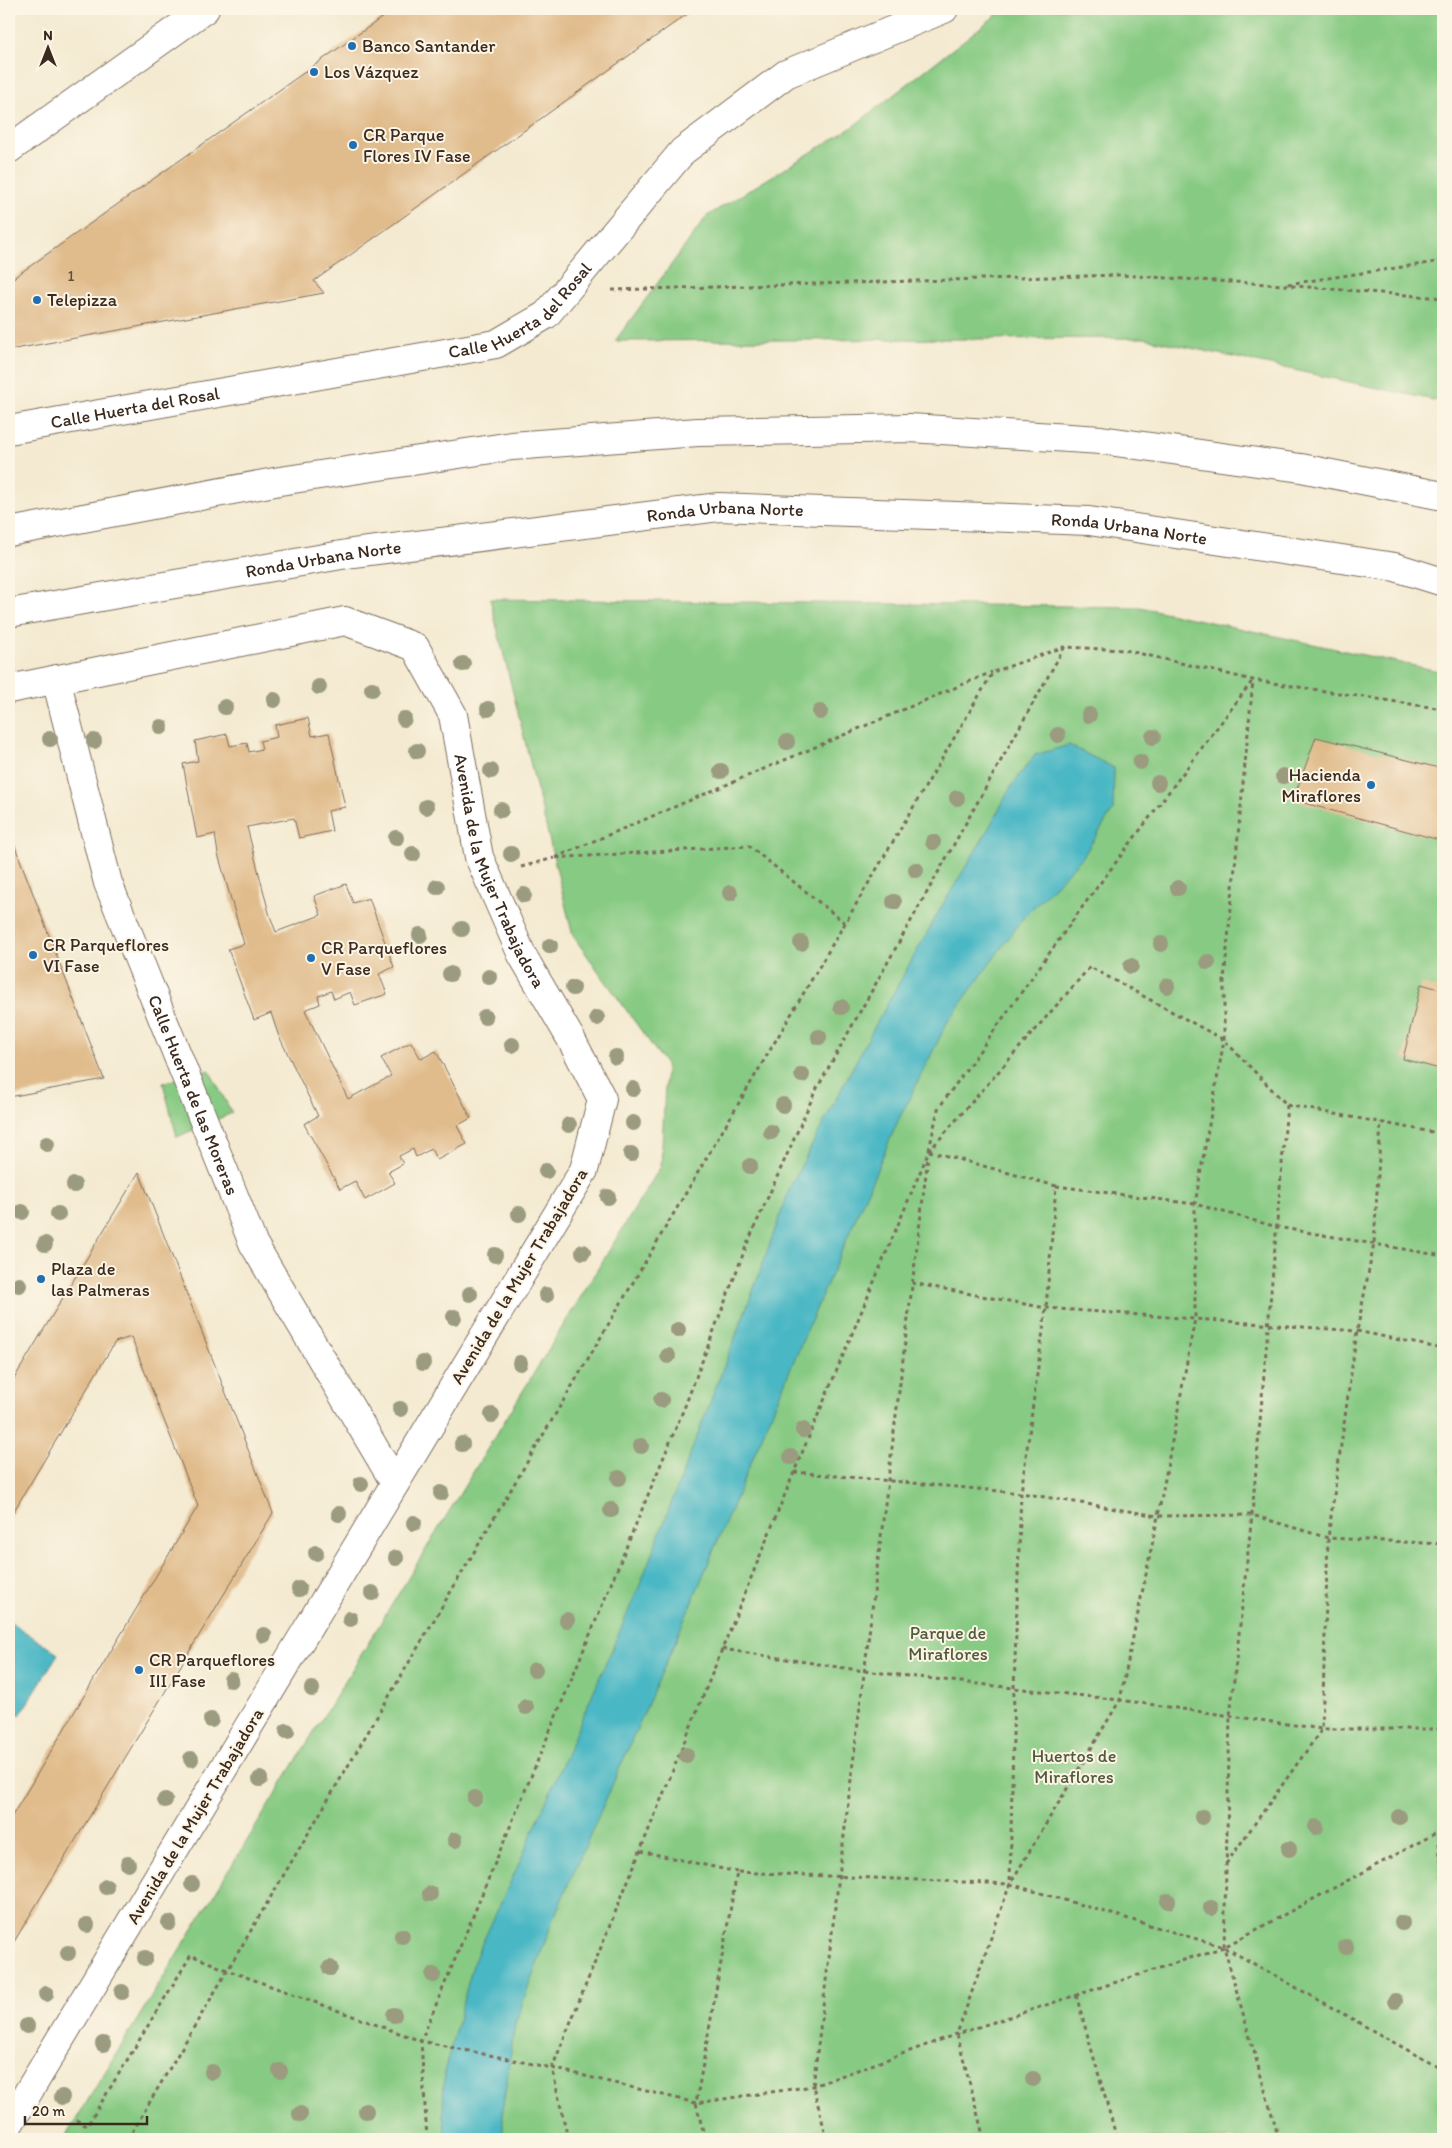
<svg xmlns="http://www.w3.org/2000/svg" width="1452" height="2148" font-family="Itim,sans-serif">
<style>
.green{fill:#87ca83;stroke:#617a50}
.water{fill:#49b7c4;stroke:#427071}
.building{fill:#e0bb8b}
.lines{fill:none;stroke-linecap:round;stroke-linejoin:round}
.street-casing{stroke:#7c6d5d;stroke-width:30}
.secondary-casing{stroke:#7c6d5d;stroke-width:30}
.primary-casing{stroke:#7c6d5d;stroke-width:30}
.path{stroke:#7c6d5d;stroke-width:3;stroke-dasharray:4 4;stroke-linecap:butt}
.street{stroke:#fff;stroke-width:28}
.secondary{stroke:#fff;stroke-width:28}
.primary{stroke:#fff;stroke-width:28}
.tree{fill:#9b9b7f}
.poi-dot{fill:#1f6fb2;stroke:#fcf5e5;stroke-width:2}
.labels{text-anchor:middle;stroke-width:4;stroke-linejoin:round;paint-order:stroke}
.number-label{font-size:15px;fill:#644e39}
.poi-label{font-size:18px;fill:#3b2a1e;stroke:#fcf5e5;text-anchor:start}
.street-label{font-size:18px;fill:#3b2a1e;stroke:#fcf5e5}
.park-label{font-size:18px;fill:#525a3c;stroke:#fcf5e5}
</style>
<rect width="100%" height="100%" fill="#fcf5e5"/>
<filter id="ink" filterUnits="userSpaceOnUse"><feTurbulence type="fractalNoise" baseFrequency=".02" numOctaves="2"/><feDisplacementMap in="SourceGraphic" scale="10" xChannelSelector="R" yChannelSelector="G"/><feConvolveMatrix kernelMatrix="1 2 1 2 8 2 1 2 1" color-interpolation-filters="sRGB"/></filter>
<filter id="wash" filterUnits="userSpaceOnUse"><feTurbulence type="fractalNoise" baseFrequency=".0096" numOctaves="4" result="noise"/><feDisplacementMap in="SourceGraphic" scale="20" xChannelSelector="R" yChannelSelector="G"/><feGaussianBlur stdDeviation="1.12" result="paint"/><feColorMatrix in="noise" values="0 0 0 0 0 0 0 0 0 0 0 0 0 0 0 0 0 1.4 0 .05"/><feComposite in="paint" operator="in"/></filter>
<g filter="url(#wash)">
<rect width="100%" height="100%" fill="#f4ead1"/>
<!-- green -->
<path class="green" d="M1004,9H1443V402L1144,338L615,341L707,216L851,128Z
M490,599L1140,607L1443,672V2139H64L661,1166L666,1065L573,936Z
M209,1070L232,1113L177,1137L163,1083Z"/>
<!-- water -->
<path class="water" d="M1069,745L1114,768L1113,810L1082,858L1024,917L948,1021L898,1121L801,1344L669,1656L554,1917L515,2024L503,2106V2139H446L443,2116L444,2072L474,1961L521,1859L641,1582L754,1288L791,1185L865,1044L942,906L985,835L1012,785L1035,755Z
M9,1621L58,1654L20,1715L9,1707Z"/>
<g id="blocks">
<!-- building -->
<path class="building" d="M394,9H694L314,281L324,293L9,350V281Z
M308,718L312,736L329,733L345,807L328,811L332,831L299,838L294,818L247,827L269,913L276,932L321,915L314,896L346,884L353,903L369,898L394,967L379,974L387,994L355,1005L350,992L334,999L331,991L318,996L320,1004L305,1010L348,1099L391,1076L381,1058L411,1042L421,1059L436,1051L471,1118L457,1126L467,1144L437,1160L431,1149L416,1157L413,1149L399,1156L403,1164L388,1172L395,1183L365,1200L355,1181L340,1189L304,1124L318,1116L278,1034L271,1013L254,1020L228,949L244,944L218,854L215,834L197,838L183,764L198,761L195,741L227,734L230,746L247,743L249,752L262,749L260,741L277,737L275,725Z
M1316,737L1443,769V841L1293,800Z
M9,831L104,1079L9,1097Z
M1421,984L1443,990V1070L1403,1059Z
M139,1172L273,1513L9,1950V1821L198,1506L131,1337L115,1342L9,1519V1387Z"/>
</g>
</g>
<g filter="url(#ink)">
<use href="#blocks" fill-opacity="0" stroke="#7c6d5d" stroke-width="1"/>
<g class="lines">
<defs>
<g id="street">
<path id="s1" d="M9,430L496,344L546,315L683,151L786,74L944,9"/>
<path id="s2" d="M56,679L108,883L253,1243L395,1483"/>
<path id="s3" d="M9,689L345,621L415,647L453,715L479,857L522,955L571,1039L602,1099L584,1170L9,2124"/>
</g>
<path id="secondary" d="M9,149L205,9"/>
<g id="primary">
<path d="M9,532L280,481L512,446L698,432L910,428L1101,440L1301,468L1443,496"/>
<path id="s4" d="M9,613L353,553L719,507L1089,521L1395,567L1443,582"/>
</g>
</defs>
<!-- street casing -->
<use href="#street" class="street-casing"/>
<!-- secondary casing -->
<use href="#secondary" class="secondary-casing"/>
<!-- primary casing -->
<use href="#primary" class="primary-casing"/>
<!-- path -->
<path class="path" d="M1288,284L1443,261
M612,290L1118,275L1283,285L1443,298
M521,867L554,858
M845,923L749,846L554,858L992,672
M1287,1105L1443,1134
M929,1150L938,1109L1083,906L1253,680
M929,1151L1056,1186L1046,1308L1021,1493L1014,1688L1010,1884
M1056,1186L1195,1204L1277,1227L1443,1256
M912,1283L1046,1308L1357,1331L1443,1349
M794,1472L1021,1493L1158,1516L1252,1515L1328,1538L1443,1544
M722,1649L864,1671L1120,1700L1322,1729H1443
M1443,1732L1438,1832L1224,1947L1443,2070
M1443,1833L1438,1832L1443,1888
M640,1851L737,1872
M1226,1864L1322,1729L1328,1538L1357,1331L1374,1244L1381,1122
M1076,1995L1117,2139
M76,2120L87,2126L191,1955L227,1970L421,2041L552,2068L696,2103L813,2086L957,2034L1224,1947L1279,2139
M128,2139L993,672L1064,647L1125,650L1253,680L1443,709
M427,2139L421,2041L685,1406L747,1244L815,1092L1064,648
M568,2139L552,2068L794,1472L929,1151L1090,967L1224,1040L1287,1105L1252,1515L1230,1716L1224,1947L1010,1884L737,1872L696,2103L705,2139
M827,2139L813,2086L928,1157
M984,2139L957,2034L1010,1884L1120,1700L1158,1516L1195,1319V1204L1224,1040V980L1253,681"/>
<!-- street -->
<use href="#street" class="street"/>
<!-- secondary -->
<use href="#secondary" class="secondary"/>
<!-- primary -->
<use href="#primary" class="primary"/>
</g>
<!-- trees -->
<g class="tree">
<circle cx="463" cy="664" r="8"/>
<circle cx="319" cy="687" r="8"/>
<circle cx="372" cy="689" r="8"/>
<circle cx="274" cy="700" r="8"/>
<circle cx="225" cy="707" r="8"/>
<circle cx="488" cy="709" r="8"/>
<circle cx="820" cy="712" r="8"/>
<circle cx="1089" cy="715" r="8"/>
<circle cx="404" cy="719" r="8"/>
<circle cx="161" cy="727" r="8"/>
<circle cx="1058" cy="735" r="8"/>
<circle cx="1153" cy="737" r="8"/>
<circle cx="50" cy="739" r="8"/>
<circle cx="94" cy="741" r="8"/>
<circle cx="787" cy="742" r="8"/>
<circle cx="417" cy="751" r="8"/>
<circle cx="1140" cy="762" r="8"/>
<circle cx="491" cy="771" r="8"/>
<circle cx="721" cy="771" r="8"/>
<circle cx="1283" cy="776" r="8"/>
<circle cx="1158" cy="783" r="8"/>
<circle cx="957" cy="798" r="8"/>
<circle cx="426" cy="807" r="8"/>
<circle cx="501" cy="810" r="8"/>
<circle cx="396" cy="838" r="8"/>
<circle cx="933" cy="842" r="8"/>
<circle cx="413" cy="854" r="8"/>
<circle cx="511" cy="854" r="8"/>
<circle cx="916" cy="870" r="8"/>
<circle cx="437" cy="887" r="8"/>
<circle cx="1178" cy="888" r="8"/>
<circle cx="730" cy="893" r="8"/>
<circle cx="524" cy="895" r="8"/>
<circle cx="894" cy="902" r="8"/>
<circle cx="462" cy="929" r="8"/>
<circle cx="420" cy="935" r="8"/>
<circle cx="801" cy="943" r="8"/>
<circle cx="1161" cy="944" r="8"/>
<circle cx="550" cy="946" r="8"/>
<circle cx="1208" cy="962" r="8"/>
<circle cx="1131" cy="966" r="8"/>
<circle cx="450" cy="974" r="8"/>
<circle cx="489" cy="977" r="8"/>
<circle cx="1167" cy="986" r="8"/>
<circle cx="573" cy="988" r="8"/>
<circle cx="841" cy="1007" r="8"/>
<circle cx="485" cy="1017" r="8"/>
<circle cx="597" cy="1018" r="8"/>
<circle cx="819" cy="1037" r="8"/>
<circle cx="512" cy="1045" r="8"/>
<circle cx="616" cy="1057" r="8"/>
<circle cx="802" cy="1075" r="8"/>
<circle cx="633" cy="1089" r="8"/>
<circle cx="783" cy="1105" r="8"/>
<circle cx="633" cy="1123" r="8"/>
<circle cx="569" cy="1125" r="8"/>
<circle cx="771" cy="1132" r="8"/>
<circle cx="47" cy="1144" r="8"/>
<circle cx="631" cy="1154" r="8"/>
<circle cx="750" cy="1166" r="8"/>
<circle cx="546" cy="1171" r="8"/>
<circle cx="74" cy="1185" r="8"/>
<circle cx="608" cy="1197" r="8"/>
<circle cx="22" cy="1212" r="8"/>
<circle cx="58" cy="1214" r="8"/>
<circle cx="519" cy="1214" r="8"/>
<circle cx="45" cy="1244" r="8"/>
<circle cx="583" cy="1252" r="8"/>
<circle cx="495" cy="1255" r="8"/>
<circle cx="19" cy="1285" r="8"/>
<circle cx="470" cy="1294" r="8"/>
<circle cx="546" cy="1295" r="8"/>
<circle cx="454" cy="1317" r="8"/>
<circle cx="678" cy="1330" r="8"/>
<circle cx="668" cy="1356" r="8"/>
<circle cx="423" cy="1363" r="8"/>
<circle cx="520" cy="1363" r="8"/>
<circle cx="661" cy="1400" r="8"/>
<circle cx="400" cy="1409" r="8"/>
<circle cx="492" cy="1415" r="8"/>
<circle cx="803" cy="1430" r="8"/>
<circle cx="462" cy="1444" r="8"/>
<circle cx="641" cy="1446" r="8"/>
<circle cx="791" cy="1457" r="8"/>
<circle cx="619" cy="1478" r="8"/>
<circle cx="361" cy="1484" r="8"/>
<circle cx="441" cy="1493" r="8"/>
<circle cx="611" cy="1510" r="8"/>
<circle cx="339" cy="1514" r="8"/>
<circle cx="414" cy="1523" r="8"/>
<circle cx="316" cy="1553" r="8"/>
<circle cx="396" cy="1558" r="8"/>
<circle cx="299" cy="1589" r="8"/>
<circle cx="372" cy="1593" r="8"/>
<circle cx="350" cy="1619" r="8"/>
<circle cx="567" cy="1620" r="8"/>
<circle cx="264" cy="1635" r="8"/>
<circle cx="535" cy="1670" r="8"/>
<circle cx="231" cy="1680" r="8"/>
<circle cx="312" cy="1689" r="8"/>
<circle cx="526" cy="1707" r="8"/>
<circle cx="211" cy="1720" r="8"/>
<circle cx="287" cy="1731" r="8"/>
<circle cx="686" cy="1755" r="8"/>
<circle cx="191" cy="1759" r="8"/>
<circle cx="260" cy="1779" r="8"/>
<circle cx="475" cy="1798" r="8"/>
<circle cx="165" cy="1800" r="8"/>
<circle cx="1202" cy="1817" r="8"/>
<circle cx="1399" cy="1817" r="8"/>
<circle cx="1316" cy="1827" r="8"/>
<circle cx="455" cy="1840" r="8"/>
<circle cx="1289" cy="1849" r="8"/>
<circle cx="128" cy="1864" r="8"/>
<circle cx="192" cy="1884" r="8"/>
<circle cx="106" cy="1887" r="8"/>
<circle cx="430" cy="1894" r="8"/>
<circle cx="1168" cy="1901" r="8"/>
<circle cx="1211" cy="1908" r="8"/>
<circle cx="169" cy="1923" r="8"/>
<circle cx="1402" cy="1923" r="8"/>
<circle cx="87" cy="1925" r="8"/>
<circle cx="402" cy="1936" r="8"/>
<circle cx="1346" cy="1947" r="8"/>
<circle cx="68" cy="1953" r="8"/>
<circle cx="145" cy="1958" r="8"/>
<circle cx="330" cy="1968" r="8"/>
<circle cx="433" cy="1975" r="8"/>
<circle cx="122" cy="1992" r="8"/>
<circle cx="46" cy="1994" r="8"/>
<circle cx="1395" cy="2001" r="8"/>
<circle cx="394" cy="2015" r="8"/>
<circle cx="27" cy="2026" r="8"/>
<circle cx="103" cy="2044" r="8"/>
<circle cx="280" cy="2071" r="8"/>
<circle cx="212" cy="2072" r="8"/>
<circle cx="1033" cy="2079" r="8"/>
<circle cx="62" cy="2097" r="8"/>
<circle cx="366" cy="2111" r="8"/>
<circle cx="300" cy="2114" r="8"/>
</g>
</g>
<!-- markers -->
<g class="poi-dot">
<circle cx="352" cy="46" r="5"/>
<circle cx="314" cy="72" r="5"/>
<circle cx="353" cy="145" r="5"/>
<circle cx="37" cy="300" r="5"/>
<circle cx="1371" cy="785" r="5"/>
<circle cx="33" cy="955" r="5"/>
<circle cx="311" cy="958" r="5"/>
<circle cx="41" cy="1279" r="5"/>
<circle cx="139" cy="1670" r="5"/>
</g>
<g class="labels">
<!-- number labels -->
<g class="number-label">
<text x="71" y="281">1</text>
</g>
<!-- poi labels -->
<g class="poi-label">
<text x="362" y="52">Banco Santander</text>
<text x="324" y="78">Los Vázquez</text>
<text x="363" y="141">CR Parque<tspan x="363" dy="21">Flores IV Fase</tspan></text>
<text x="47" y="306">Telepizza</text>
<text x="1361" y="781" text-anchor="end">Hacienda<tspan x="1361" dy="21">Miraflores</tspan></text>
<text x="43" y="951">CR Parqueflores<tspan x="43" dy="21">VI Fase</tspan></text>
<text x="321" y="954">CR Parqueflores<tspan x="321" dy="21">V Fase</tspan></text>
<text x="51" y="1275">Plaza de<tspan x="51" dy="21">las Palmeras</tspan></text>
<text x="149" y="1666">CR Parqueflores<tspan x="149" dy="21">III Fase</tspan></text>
</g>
<!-- street labels -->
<g class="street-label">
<text dy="6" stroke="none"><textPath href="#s1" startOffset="532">Calle Huerta del Rosal</textPath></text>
<text dy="6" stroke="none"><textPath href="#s1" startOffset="128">Calle Huerta del Rosal</textPath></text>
<text dy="6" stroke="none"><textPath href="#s4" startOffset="724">Ronda Urbana Norte</textPath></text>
<text dy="6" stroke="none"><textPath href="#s4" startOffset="1129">Ronda Urbana Norte</textPath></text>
<text dy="6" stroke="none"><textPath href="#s4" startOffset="319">Ronda Urbana Norte</textPath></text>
<text dy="6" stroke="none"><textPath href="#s3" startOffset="659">Avenida de la Mujer Trabajadora</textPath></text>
<text dy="6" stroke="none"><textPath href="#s2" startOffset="439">Calle Huerta de las Moreras</textPath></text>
<text transform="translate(519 1276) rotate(-59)" y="6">Avenida de la Mujer Trabajadora</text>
<text transform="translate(195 1816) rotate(-59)" y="6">Avenida de la Mujer Trabajadora</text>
</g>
<!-- park labels -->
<g class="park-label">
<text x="948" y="1639">Parque de<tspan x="948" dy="21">Miraflores</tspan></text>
<text x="1074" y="1762">Huertos de<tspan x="1074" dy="21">Miraflores</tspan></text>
</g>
</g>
<!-- margin -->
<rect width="1452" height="2148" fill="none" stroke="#fcf5e5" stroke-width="30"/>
<!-- north arrow -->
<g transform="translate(48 48)" stroke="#fcf5e5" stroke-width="4" paint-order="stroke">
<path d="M0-4L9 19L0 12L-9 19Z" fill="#3b2a1e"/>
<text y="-8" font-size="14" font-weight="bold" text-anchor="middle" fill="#3b2a1e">N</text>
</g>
<!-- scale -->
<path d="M25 2116v8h122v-8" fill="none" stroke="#3b2a1e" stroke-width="2.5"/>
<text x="32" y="2116" font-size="15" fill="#3b2a1e" stroke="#fcf5e5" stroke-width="4" paint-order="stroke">20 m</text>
</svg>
